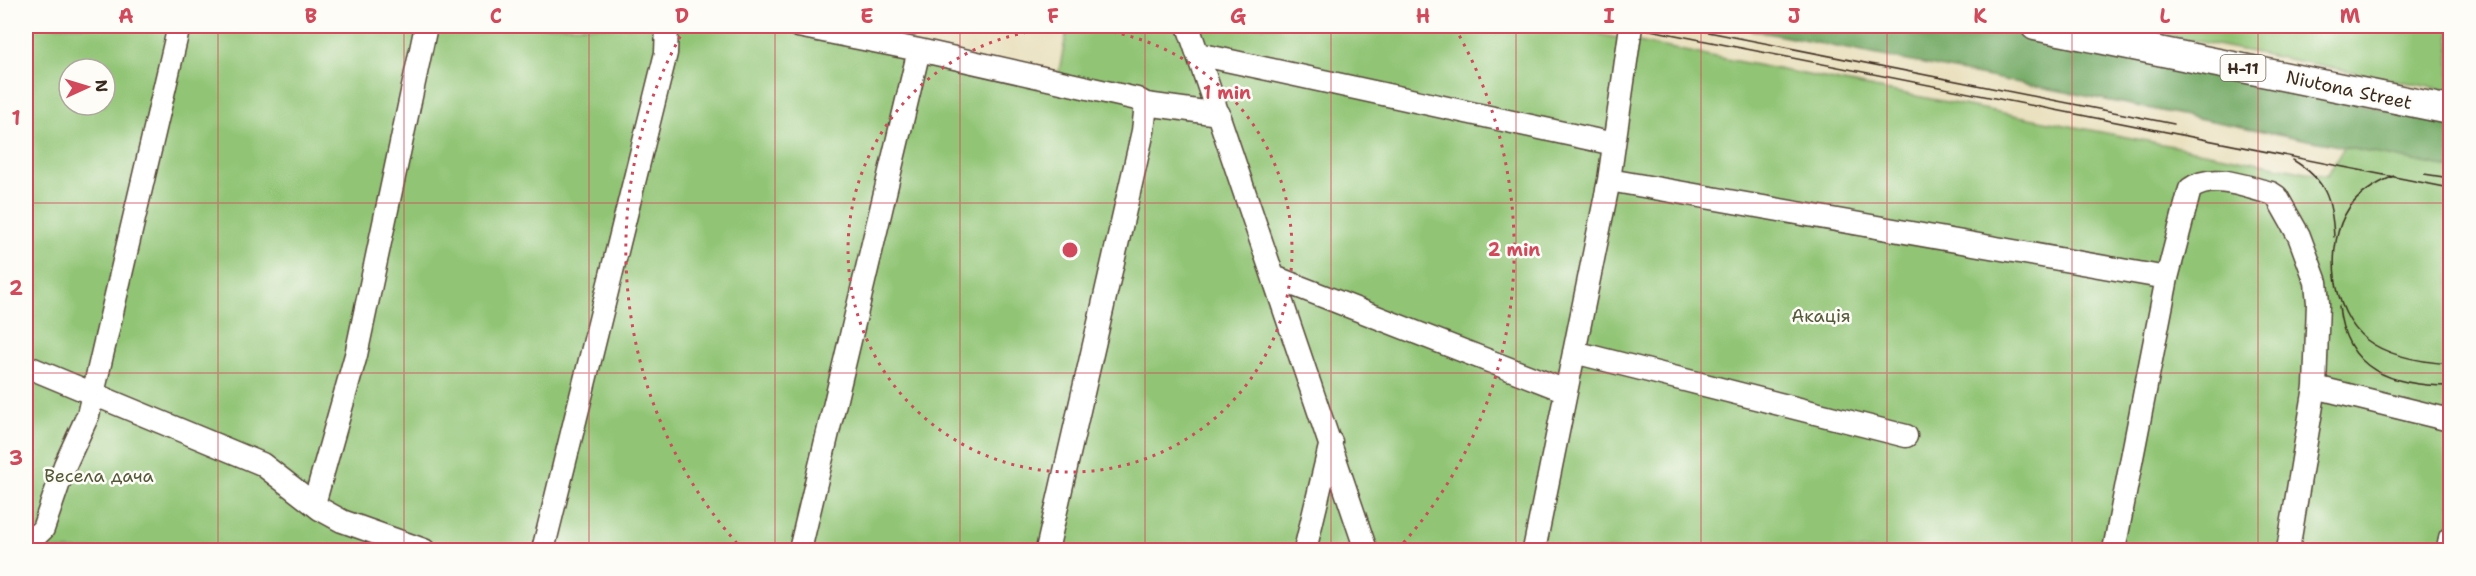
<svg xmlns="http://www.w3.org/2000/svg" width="2476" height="576" font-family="'Shantell Sans',sans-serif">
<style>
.green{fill:#91c475;stroke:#66774a;stroke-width:1.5;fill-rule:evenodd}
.forest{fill:#74aa66;stroke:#586a42;stroke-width:1.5}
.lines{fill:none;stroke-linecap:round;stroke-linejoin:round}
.minor-casing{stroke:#554536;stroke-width:25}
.major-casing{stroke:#554536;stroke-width:31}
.minor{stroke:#fff;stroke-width:22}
.major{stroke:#fff;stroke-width:28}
.tram{stroke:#3b2a1e;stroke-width:1.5}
.grid{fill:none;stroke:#d1495b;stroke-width:1.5;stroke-opacity:0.55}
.ring{fill:none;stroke:#d1495b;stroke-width:3;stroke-dasharray:3 6}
.labels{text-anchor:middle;stroke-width:5;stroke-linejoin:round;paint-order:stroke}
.shield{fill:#fdfcf7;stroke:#75695f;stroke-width:1.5}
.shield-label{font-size:16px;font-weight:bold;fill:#3b2a1e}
.street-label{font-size:18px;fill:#3b2a1e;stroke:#fdfcf7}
.park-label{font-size:18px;fill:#555838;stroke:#fdfcf7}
.centre{fill:#d1495b;stroke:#fdfcf7;stroke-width:3}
.ring-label{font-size:18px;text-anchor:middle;font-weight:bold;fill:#d1495b;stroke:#fdfcf7;stroke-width:5;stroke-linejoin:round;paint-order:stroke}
.neatline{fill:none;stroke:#d1495b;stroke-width:2}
.grid-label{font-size:20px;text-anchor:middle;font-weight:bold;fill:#d1495b}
</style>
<rect width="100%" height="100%" fill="#fdfcf7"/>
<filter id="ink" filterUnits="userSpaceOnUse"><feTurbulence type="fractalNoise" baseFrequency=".0167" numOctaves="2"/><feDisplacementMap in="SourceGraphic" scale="12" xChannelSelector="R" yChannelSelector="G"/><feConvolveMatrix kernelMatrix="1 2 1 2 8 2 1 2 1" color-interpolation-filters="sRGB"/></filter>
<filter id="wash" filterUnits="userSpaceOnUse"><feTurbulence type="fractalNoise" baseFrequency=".008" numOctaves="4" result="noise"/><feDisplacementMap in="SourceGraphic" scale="24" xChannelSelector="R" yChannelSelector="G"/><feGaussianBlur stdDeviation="1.35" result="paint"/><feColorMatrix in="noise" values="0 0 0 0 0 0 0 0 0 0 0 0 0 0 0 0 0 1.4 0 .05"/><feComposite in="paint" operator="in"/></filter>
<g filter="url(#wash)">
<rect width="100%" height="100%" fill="#eae1c0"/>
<!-- green -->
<path class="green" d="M26,26H783L1058,76L1068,26H1556L2327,176L2344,147L2450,168V550H26ZM69,69H105V105H69Z
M2120,26H2450V91Z"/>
<!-- forest -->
<path class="forest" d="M1731,26H1984L2450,123V168Z"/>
</g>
<g filter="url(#ink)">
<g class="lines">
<defs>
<path id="minor" d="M798,26L919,50L1137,99L1146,104L1143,131L1047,550
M1188,26L1366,550
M1198,54L1614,144
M1146,104L1219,114
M1609,180L2167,278
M1274,277L1566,391
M1574,352L1906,436
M26,366L262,464L320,509L342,521L424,550
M2315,387L2450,420
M314,504L356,355L426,26
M26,545L43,529L65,465L88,415L179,26
M543,550L666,53L667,26
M800,550L919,50
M1305,550L1331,442
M1534,550L1609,180L1631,26
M2114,550L2167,278L2190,189C2213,172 2245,187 2271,193L2277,197L2299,236L2316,282L2318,303L2315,387L2288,550
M2448,550L2450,538"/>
<path id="major" d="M2035,26L2450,110"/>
</defs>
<!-- minor casing -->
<use href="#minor" class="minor-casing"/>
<!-- major casing -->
<use href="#major" class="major-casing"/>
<!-- minor -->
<use href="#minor" class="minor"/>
<!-- major -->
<use href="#major" class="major"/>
<!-- tram -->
<path class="tram" d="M1630,26L2450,188
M1678,26L2174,124
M2293,160C2326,180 2332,199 2334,237
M2424,174L2450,178
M2394,176C2377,183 2360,193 2349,208C2324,245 2331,312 2367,340C2389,357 2423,362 2450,364
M2339,306C2345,371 2393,386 2450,386"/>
</g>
</g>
<!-- grid -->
<path class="grid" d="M218,26V550M404,26V550M589,26V550M775,26V550M960,26V550M1145,26V550M1331,26V550M1516,26V550M1701,26V550M1887,26V550M2072,26V550M2258,26V550M26,203H2450M26,373H2450"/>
<!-- distance rings -->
<g class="ring">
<circle cx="1070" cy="250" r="222"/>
<path d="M743 550A444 444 0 0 1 685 28M1455 28A444 444 0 0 1 1397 550"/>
</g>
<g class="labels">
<!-- shield labels -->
<rect class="shield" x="2220.5" y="55" width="45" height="26" rx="4.5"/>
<g class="shield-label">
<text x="2243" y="74">Н-11</text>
</g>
<!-- street labels -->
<g class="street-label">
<text transform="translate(2349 90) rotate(12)" y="6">Niutona Street</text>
</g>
<!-- park labels -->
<g class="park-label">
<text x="1821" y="322">Акація</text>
<text x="99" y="482">Весела дача</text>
</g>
</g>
<circle cx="1070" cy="250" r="9" class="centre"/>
<g class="ring-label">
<text x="1227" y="99">1 min</text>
<text x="1514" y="256">2 min</text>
</g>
<!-- margin -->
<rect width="2476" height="576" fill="none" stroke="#fdfcf7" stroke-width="66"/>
<!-- north arrow -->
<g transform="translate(87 87) rotate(86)"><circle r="28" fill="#fdfcf7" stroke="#afa8a0" stroke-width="1.5"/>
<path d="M0-4.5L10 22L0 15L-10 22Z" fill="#d1495b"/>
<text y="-9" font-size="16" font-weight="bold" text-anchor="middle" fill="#3b2a1e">N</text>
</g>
<rect x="33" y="33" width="2410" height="510" class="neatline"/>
<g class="grid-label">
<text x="126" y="23">A</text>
<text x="311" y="23">B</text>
<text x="496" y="23">C</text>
<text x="682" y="23">D</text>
<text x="867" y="23">E</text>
<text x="1053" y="23">F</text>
<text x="1238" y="23">G</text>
<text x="1423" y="23">H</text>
<text x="1609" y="23">I</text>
<text x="1794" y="23">J</text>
<text x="1980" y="23">K</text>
<text x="2165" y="23">L</text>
<text x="2350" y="23">M</text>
<text x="16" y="125">1</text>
<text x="16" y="295">2</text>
<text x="16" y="465">3</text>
</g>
</svg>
